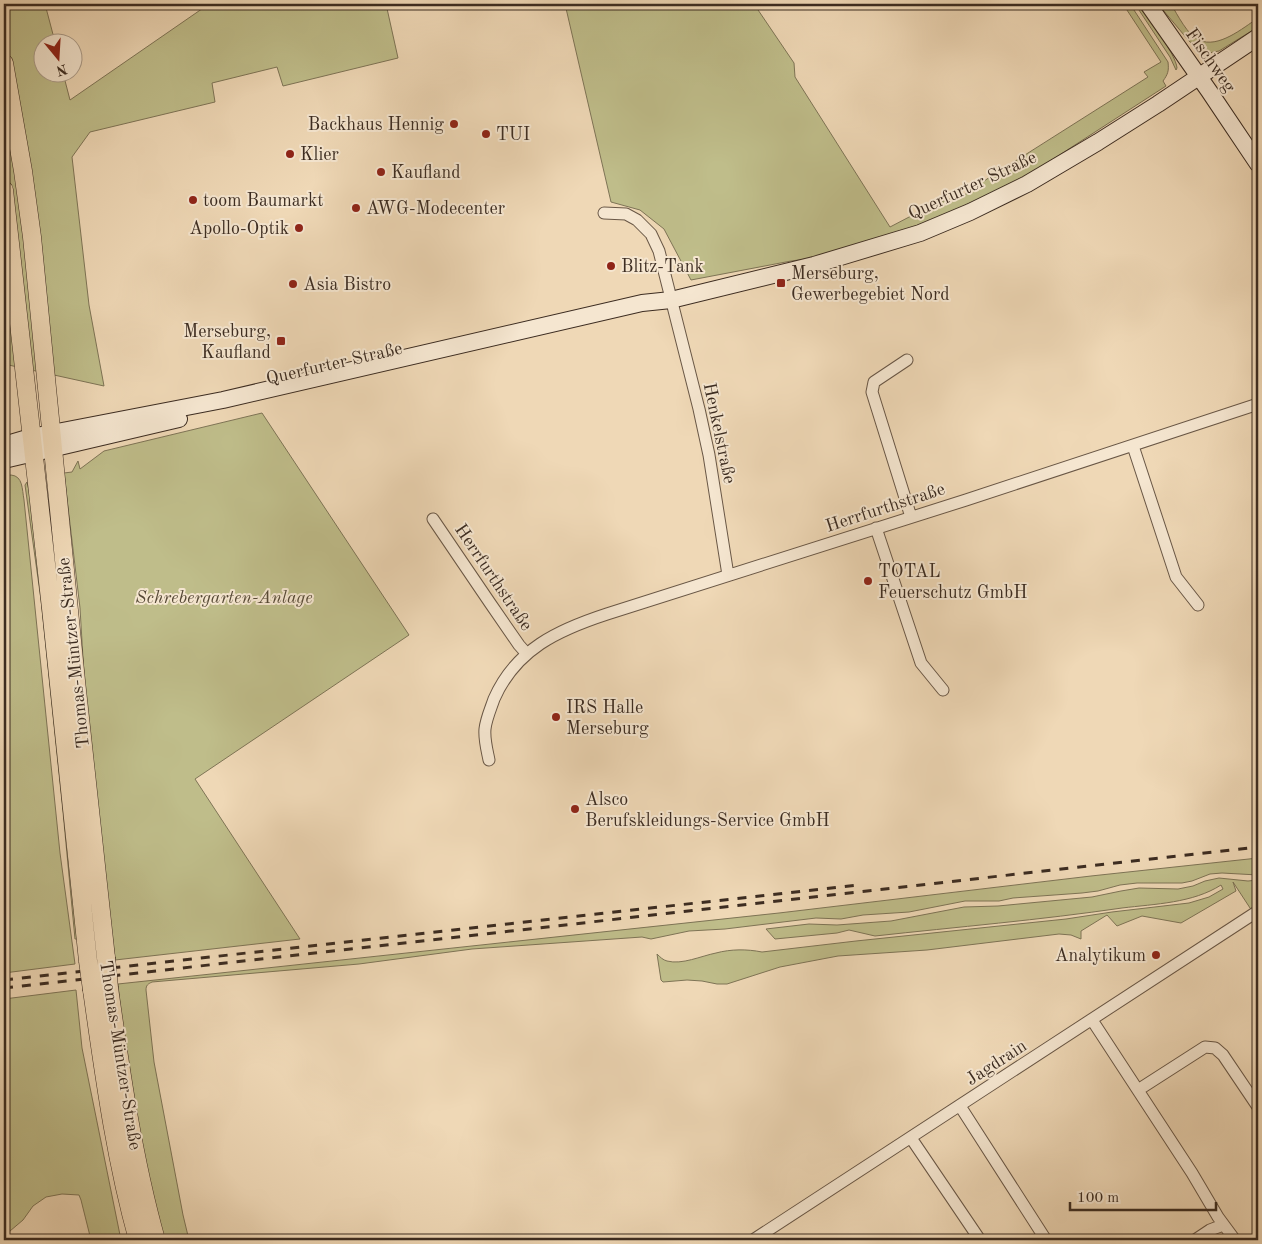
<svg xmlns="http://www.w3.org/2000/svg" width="1262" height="1244" font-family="'Old Standard TT',serif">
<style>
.green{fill:#bfbd8a;stroke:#7e7456}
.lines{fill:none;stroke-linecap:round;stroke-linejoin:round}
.street-casing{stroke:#695746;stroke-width:13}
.secondary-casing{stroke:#3c2c21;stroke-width:18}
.primary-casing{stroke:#3c2c21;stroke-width:19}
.street{stroke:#f5e6d0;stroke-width:11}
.secondary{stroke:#f5e6d0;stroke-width:16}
.primary{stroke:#efd8b6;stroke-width:18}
.rail{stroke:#3c2c21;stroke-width:3;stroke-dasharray:9 9;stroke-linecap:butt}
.primary-bridge-casing{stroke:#3c2c21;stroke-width:19;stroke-linecap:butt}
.primary-bridge{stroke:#efd8b6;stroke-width:18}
.poi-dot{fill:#8f2418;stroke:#f5e6d0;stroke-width:2}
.labels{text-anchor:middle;stroke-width:4;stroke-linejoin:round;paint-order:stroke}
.street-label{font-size:18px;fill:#3c2c21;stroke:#f5e6d0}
.poi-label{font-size:18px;fill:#3c2c21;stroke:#f5e6d0;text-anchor:start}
.park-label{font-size:18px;font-style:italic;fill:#564936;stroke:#f5e6d0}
</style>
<rect width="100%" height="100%" fill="#efd8b6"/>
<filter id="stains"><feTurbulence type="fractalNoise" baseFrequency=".004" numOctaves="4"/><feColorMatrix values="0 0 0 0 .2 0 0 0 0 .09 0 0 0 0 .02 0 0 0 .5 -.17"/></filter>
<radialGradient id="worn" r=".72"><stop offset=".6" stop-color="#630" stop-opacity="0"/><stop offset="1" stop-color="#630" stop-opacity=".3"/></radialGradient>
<!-- green -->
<path class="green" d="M4,4H45L55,42H42V72L63,73L70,100L209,4H386L398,58L283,86L277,67L212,83L215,102L90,132L72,157L89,305L104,386L4,364Z
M565,4H754L794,63L795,77L890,227L934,204L966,194L987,179L1148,77L1144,72L1161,62L1123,4H1130L1168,62C1169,71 1168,74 1163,81L1166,86L1024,178L916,228L821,257L791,261L691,280L664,229L640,210L611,202Z
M1135,4H1138C1147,17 1176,54 1177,68L1176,70L1170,57Z
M1158,4H1171C1177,14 1188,36 1199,40C1218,49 1243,28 1258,18V27L1219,51L1209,53L1202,51L1189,41Z
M262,413L409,635L195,779L300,939L115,960L87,725L80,608L64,473L72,472L78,461L80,469L104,451Z
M11,475C23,476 22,489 24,500L60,853L75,964L4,973V476Z
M27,482L30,495L66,819L77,939H75L63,812L41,600L25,485Z
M1258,858V875L1222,873L1210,874L1192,881L1182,883H1137L1120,885L1098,891L1082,893L1013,898L999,901H965L909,912L863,915L841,919L816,918L725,929L689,931L651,939L642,937L472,949L359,964L152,982C148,984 146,985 146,990L154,1062L183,1215L189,1240H161L128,1088L118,984L779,913L1091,876Z
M1219,878L1248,881L1258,880V907L1252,911L1233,882L1236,891L1181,923L1142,916L1117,926L1107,915L1081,931V939L1071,935L1059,934L927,950L838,956L780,967L727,984H717L702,981L687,980L663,982L661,980L657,954C660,957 663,960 667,961C682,965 701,956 716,953C731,949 747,949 762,952L856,941L1066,919L1112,912L1189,903L1209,897L1223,889L1221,885C1193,903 1155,904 1122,908C1040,920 957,927 875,936L849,930L837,933L775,939L766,929L809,924L837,925L891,921L964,907L998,906L1092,897L1121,891L1139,888L1178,889L1193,886L1205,881Z
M76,990L82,1048L121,1240H91L81,1200L79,1195L62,1194L46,1197L33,1206L23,1220L10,1231L4,1240V999Z"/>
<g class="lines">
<defs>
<path id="street" d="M604,213L626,214L637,220L651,234L659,251L699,409L709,455L728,575
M907,360L874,382L872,392L911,517
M1133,446L1176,577L1198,605
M433,519L490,603L519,645L527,654
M876,528L921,663L943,690
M489,760C487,750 484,739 485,729C486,719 491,708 494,699C516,649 558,630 607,614L966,500L1258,404
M1092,1020L1192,1173L1218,1217L1235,1240
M1138,1090L1205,1047L1215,1048L1223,1055L1258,1107
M960,1106L1046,1240
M911,1138L980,1240
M753,1240L1258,911
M1195,1240L1210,1230L1223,1225"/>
<path id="secondary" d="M1148,4L1209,91L1258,164
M4,445L31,437L223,400L642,303L671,300L814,265L920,233L970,212L1027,184L1098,142L1158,104L1258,37
M4,460L179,419"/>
<path id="primary" d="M4,63L23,171L32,237L76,681L106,958
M4,190L51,608L88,961
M109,988C121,1073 133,1158 156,1240
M92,990C104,1074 115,1158 138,1240"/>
</defs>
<!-- street casing -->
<use href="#street" class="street-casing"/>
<!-- secondary casing -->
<use href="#secondary" class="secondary-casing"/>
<!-- primary casing -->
<use href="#primary" class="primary-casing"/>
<!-- street -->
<use href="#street" class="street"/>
<!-- secondary -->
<use href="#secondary" class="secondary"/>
<!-- primary -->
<use href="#primary" class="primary"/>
<!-- rail -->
<path class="rail" d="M4,980L858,885
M4,988L1258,847"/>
<defs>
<path id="primary-bridge" d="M106,958L109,988
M88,961L92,990"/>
</defs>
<!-- primary-bridge casing -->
<use href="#primary-bridge" class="primary-bridge-casing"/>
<!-- primary-bridge -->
<use href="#primary-bridge" class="primary-bridge"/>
</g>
<!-- markers -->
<g class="poi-dot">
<circle cx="454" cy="124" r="5"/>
<circle cx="486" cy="134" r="5"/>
<circle cx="290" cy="154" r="5"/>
<circle cx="381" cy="172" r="5"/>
<circle cx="193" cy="200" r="5"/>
<circle cx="356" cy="208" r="5"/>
<circle cx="299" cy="228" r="5"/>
<circle cx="611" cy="266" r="5"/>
<rect x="776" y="278" width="10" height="10" rx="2.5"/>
<circle cx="293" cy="284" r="5"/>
<rect x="276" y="336" width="10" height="10" rx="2.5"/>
<circle cx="868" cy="581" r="5"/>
<circle cx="556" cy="717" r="5"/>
<circle cx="575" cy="809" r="5"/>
<circle cx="1156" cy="955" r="5"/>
</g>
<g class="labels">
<!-- street labels -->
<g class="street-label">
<text transform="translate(1211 60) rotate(55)" y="6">Fischweg</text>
<text transform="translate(972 185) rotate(-25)" y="6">Querfurter Straße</text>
<text transform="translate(334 363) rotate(-13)" y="6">Querfurter Straße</text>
<text transform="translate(720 433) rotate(78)" y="6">Henkelstraße</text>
<text transform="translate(885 507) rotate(-18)" y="6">Herrfurthstraße</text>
<text transform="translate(494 577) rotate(56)" y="6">Herrfurthstraße</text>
<text transform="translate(73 653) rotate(-96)" y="6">Thomas-Müntzer-Straße</text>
<text transform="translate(121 1055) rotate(81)" y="6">Thomas-Müntzer-Straße</text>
<text transform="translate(996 1062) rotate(-33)" y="6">Jagdrain</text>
</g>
<!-- poi labels -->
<g class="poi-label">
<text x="444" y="130" text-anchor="end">Backhaus Hennig</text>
<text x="496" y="140">TUI</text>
<text x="300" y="160">Klier</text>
<text x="391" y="178">Kaufland</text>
<text x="203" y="206">toom Baumarkt</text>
<text x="366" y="214">AWG-Modecenter</text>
<text x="289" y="234" text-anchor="end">Apollo-Optik</text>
<text x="621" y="272">Blitz-Tank</text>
<text x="791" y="279">Merseburg,<tspan x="791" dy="21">Gewerbegebiet Nord</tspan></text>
<text x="303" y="290">Asia Bistro</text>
<text x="271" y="337" text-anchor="end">Merseburg,<tspan x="271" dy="21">Kaufland</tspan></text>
<text x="878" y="577">TOTAL<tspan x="878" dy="21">Feuerschutz GmbH</tspan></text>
<text x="566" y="713">IRS Halle<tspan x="566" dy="21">Merseburg</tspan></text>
<text x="585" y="805">Alsco<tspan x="585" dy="21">Berufskleidungs-Service GmbH</tspan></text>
<text x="1146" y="961" text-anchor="end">Analytikum</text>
</g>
<!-- park labels -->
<g class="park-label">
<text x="224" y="603">Schrebergarten-Anlage</text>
</g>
</g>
<!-- margin -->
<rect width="1262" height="1244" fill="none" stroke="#efd8b6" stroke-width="20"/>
<rect x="5" y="5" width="1252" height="1234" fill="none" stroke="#3c2c21" stroke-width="2.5"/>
<rect x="10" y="10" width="1242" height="1224" fill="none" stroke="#3c2c21"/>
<!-- north arrow -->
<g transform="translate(58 58) rotate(162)"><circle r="24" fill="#f5e6d0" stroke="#ab9c8a"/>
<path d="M0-4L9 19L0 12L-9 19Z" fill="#8f2418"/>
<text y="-8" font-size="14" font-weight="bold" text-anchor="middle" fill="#3c2c21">N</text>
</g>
<!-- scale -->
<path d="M1070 1202v8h146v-8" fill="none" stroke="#3c2c21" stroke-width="2.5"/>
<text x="1077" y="1202" font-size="15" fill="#3c2c21" stroke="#f5e6d0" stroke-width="4" paint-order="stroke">100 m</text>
<rect width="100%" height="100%" filter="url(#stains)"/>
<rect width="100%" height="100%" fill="url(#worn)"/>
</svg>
